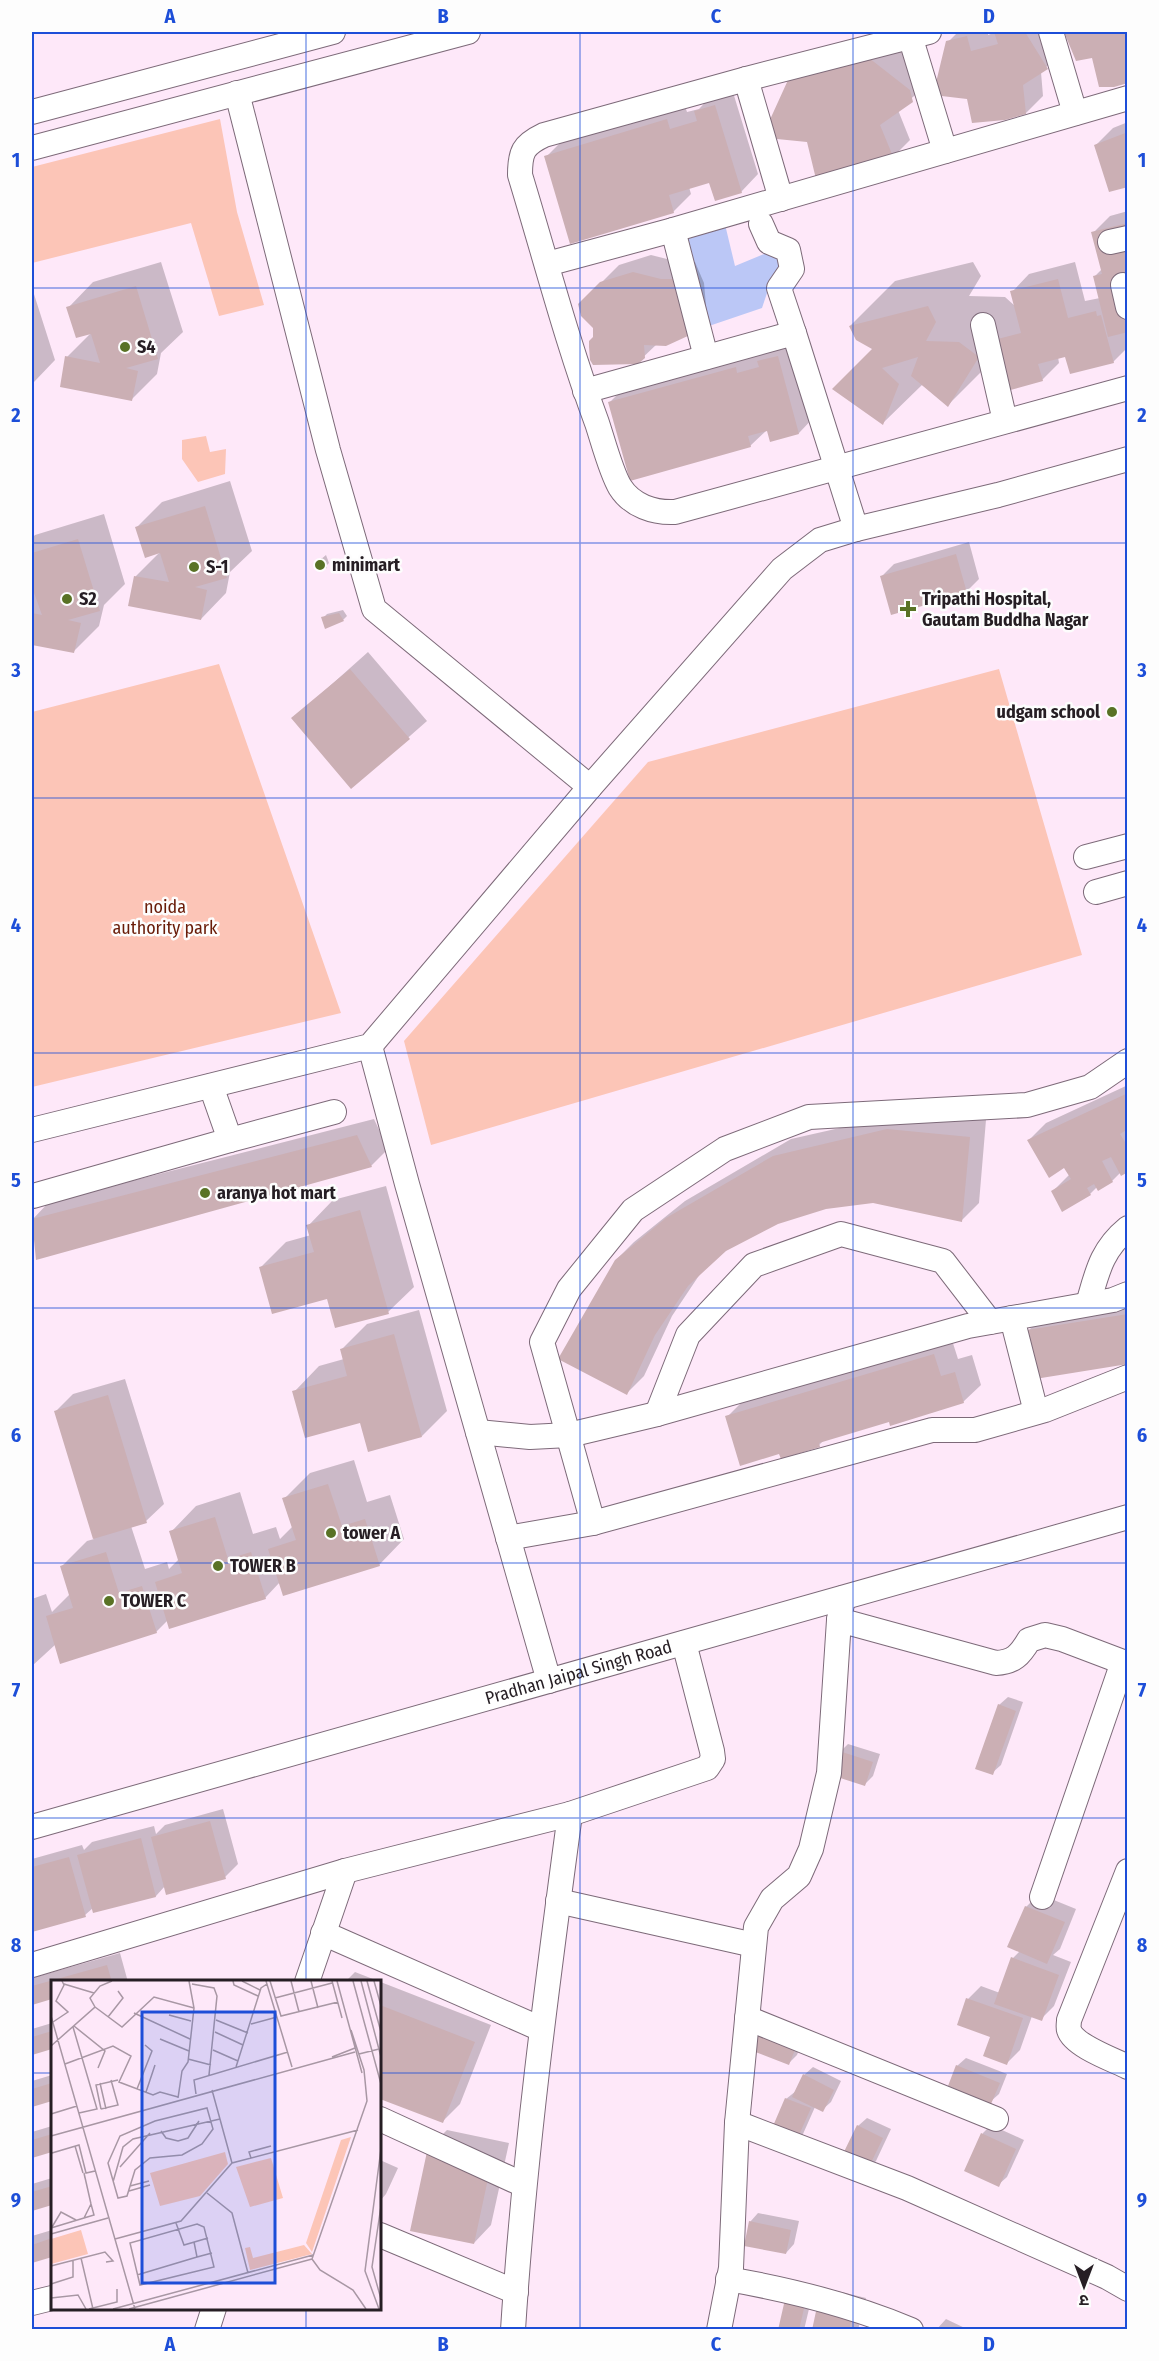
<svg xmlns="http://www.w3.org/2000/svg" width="1159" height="2361" font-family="'Fira Sans Condensed','Noto Sans Devanagari',sans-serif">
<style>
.green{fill:#fcc5b7}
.water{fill:#bbc7f6}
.shadow{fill:#0003}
.building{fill:#cbafb4}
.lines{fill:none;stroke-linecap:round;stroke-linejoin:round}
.minor-casing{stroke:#7d6a79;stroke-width:26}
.minor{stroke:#fff;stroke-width:24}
.grid{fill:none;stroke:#1d4ed8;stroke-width:1.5;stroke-opacity:0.55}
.poi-dot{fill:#597225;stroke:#fdfdfd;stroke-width:2}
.labels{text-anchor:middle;stroke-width:5;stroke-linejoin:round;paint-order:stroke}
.poi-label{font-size:18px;font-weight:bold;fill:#261e24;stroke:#fdfdfd;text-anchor:start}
.park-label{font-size:18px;fill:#691c08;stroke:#fdfdfd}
.street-label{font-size:18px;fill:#261e24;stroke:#fdfdfd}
.inset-road{fill:none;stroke:#a897a4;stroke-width:1.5}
.view{fill:#1d4ed8;fill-opacity:0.15;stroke:#1d4ed8;stroke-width:3}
.inset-edge{fill:none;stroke:#261e24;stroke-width:3}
.neatline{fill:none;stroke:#1d4ed8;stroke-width:2}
.grid-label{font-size:20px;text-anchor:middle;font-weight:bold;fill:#1d4ed8}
</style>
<rect width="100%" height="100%" fill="#fee8f9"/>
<!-- green -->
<path class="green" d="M220,119L237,212L264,305L219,316L191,223L32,263V167Z
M206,436L210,452L226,449L225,474L198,482L182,459V440Z
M219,664L341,1013L32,1087V712Z
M999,669L1082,955L431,1145L404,1041L648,762Z"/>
<!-- water -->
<path class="water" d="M723,216L735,266L769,252L791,264L769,287L762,308L706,327L677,243Z"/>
<!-- shadow -->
<path class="shadow" d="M958,32H988V35L996,32H1053L1064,50L1041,72L1043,96L1026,113L969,98L948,42Z
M1065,32H1128V81L1093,56L1077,59Z
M887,41L926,72L929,83L898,110L910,140L893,157L808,140L778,138Z
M732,89L758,174L741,192L710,181L689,187L691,194L673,212L546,157L563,140L684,103L687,112L699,109L713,94Z
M1128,122V186L1096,145L1113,128Z
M1128,211V347L1113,362L1066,355L1058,357L1059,363L1042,380L993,360L948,405L923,384L883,423L874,349L850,326L895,281L973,262L981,276L969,296L1005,297L1015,306L1012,292L1029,274L1075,262L1085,301L1100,298L1095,276L1102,269L1093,233L1110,216Z
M651,255L679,262H695L704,283L707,316L657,344L637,363L595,337V328L580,304L619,265Z
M161,262L183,332L161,353L157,374L132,399L67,357L92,332L68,308L93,282Z
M32,291H33L55,360L34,382L32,392Z
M795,339L816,415L799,433L767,430L750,446L609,403L627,385L753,351L755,356L768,353Z
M230,481L252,551L230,572L226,593L201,619L130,605L136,576L160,552L137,527L162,502Z
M104,514L125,584L104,605L99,626L74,651L32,643V587L34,585H32V538L35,535Z
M969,542L979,579L966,592L881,577L894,564Z
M326,555L329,563L326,566L320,560Z
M343,610L347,616L343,620L323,618L327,614Z
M368,652L427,721L352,787L294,718Z
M1128,1085V1170L1121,1172L1112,1181L1097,1187L1090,1194L1052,1192L1070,1174L1064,1166L1029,1140L1046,1123Z
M906,1113L986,1120L979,1203L961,1221L873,1201L826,1207L778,1223L726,1250L702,1271L672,1316L644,1376L627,1393L616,1260L634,1242L685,1201L791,1139Z
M374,1119L388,1149L371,1166L37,1258L32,1220L49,1202Z
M386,1186L414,1287L388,1312L260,1268L286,1242L311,1235L308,1226L333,1200Z
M1128,1300V1363L1029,1330L1046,1313Z
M419,1310L447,1411L422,1436L361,1421L294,1392L319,1366L344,1359L341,1350L367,1324Z
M951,1337L958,1359L972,1355L981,1385L963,1402L890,1420L825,1439L819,1445L780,1452L727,1417L744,1400Z
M125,1379L164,1504L146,1521L131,1526L145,1569L167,1562L169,1569L179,1559L171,1532L196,1506L240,1492L253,1534L276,1527L280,1539L293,1526L284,1499L310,1473L354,1460L367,1502L390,1495L404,1539L379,1565L280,1582L265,1598L168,1620L156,1632L56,1644L32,1666V1599L46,1594L52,1612L70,1594L62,1566L87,1541L94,1539L55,1412L73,1394Z
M1008,1697L1023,1702L1001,1765L992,1773L999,1705Z
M848,1744L880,1754L873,1776L865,1784L840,1752Z
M223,1809L238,1864L225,1877L165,1886L156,1896L93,1908L85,1915L32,1930V1859L82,1845L84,1850L92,1842L154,1826L156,1834L165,1825Z
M1039,1894L1076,1909L1060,1949L1053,1955L1071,1962L1054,2006L1041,2019L1032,2016L1020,2050L1007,2063L968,1999L981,1986L1000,1993L1013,1958L1020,1951L1026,1907Z
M120,1953L128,1982H52V1997L32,2003V1978Z
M355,1972L491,2025L460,2104L442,2122L380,2097V1982H345Z
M52,2023V2048L32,2054V2029Z
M803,2039L797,2055L789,2063L747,2047Z
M966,2058L1007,2074L999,2094L990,2102L957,2066Z
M813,2067L841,2081L831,2102L822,2110L815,2107L803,2134L795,2142L786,2099L796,2091L804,2075Z
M52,2075V2100L32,2106V2081Z
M867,2118L891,2129L876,2161L867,2169L858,2126Z
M991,2125L1024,2140L1007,2177L998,2185L966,2170L983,2133Z
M52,2126V2151L32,2157V2132Z
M447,2130L509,2143L491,2225L474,2243L430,2147Z
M380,2160L398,2168L386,2194L380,2201Z
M52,2178V2203L32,2209V2184Z
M758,2213L799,2221L794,2244L786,2253L750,2222Z
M52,2230V2255L32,2261V2236Z
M833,2290L866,2298L858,2330H814L820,2303Z
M813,2292L804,2330H779Z
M946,2319L969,2330H936Z"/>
<!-- building -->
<path class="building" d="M994,32H1025L1048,69L1023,85L1026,114L1005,120L972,123L967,99L933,95L946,41L967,36L971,51L998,44Z
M1064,32H1128V83L1114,87H1099L1092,58L1076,61Z
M869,58L910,90L913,102L880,125L894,159L816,179L807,142L777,139L768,124L788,80Z
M715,105L742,193L715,201L709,183L669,195L674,213L570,244L544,156L667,119L670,129L697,121L694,111Z
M1128,132V187L1109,192L1094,145Z
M1128,223V332L1108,337L1093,276L1102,274L1091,232Z
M633,272L661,279H677L690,335L666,346L644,345L645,358L638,364L593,365L590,360L589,347V341L593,337V328L581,316L578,304L600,282Z
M1058,279L1068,318L1096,311L1097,316L1101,315L1114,363L1070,374L1065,357L1038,364L1043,381L1003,392L990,341L1021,333L1010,291Z
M136,286L158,359L126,368L138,371L132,401L60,387L65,356L100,363L91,334L76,338L66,307Z
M928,306L936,322L926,341L959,342L979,357L948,407L911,376L918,357L882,368L899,384L883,425L832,389L872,349L856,340L849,326Z
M778,356L799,434L770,442L767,431L748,436L751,447L630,481L608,402L736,367L737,373L759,367L757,361Z
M205,506L227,578L195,587L207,590L201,620L128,606L134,576L169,582L160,553L145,558L135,527Z
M78,539L100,611L68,620L81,623L74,653L32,645V613L42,615L32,587V553Z
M956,554L967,593L891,615L880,576Z
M322,558L327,568L318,571L314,563Z
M339,613L344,621L325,629L321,617Z
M350,669L410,739L351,789L291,718Z
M1128,1093V1129L1120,1134L1125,1142H1128V1172L1121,1176L1111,1157L1102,1161L1113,1182L1098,1191L1094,1184L1087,1188L1091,1195L1062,1212L1051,1191L1071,1179L1064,1168L1049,1178L1027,1140Z
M887,1129L970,1137L962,1222L873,1203L826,1209L778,1224L726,1251L688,1286L655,1335L627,1395L558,1359L615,1260L666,1218L773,1156Z
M357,1135L372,1167L36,1260L32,1219Z
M360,1210L389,1314L335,1328L327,1299L272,1314L259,1267L314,1252L306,1225Z
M1128,1314V1364L1035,1379L1027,1330Z
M394,1334L422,1437L368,1452L360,1423L305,1438L292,1391L347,1376L340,1349Z
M934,1354L941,1376L955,1372L964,1403L890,1426L889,1422L819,1443L820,1447L781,1459L779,1454L740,1466L725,1416Z
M108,1395L147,1523L93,1539L54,1411Z
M328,1484L342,1526L365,1519L380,1566L283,1596L268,1549L296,1540L282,1498Z
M215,1517L228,1559L251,1552L266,1599L169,1629L155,1582L182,1573L169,1531Z
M106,1552L119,1593L142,1586L157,1633L60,1664L46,1616L73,1608L60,1566Z
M998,1704L1016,1711L993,1775L975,1769Z
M839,1751L873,1762L865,1786L831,1775Z
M210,1821L226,1879L166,1895L151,1837Z
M141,1838L156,1897L93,1913L77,1855Z
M69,1857L86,1917L32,1932V1867Z
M1025,1906L1065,1922L1047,1964L1007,1947Z
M1011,1957L1059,1975L1042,2021L994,2004Z
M107,1965L112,1982H52V1999L32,2005V1986Z
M966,1998L1023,2018L1007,2065L983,2056L990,2037L957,2025Z
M380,2005L475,2042L443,2123L380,2099Z
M752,2030L796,2047L789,2065L745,2048Z
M52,2031V2049L32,2055V2037Z
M956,2065L1000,2083L991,2104L948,2086Z
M803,2074L834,2090L823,2112L792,2097Z
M52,2083V2101L32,2107V2089Z
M785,2098L811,2108L795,2144L770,2133Z
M857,2125L883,2138L867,2171L841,2158Z
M981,2133L1016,2149L999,2187L964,2171Z
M52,2134V2152L32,2158V2140Z
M428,2147L492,2160L474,2244L410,2231Z
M52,2186V2205L32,2211V2192Z
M749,2221L791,2230L786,2254L744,2246Z
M52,2238V2257L32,2263V2245Z
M786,2295L806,2300L799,2330H778Z
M818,2302L854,2311L849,2330H812Z"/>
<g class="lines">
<defs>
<g id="minor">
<path d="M929,32L746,79L544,135C523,145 520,152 520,175C545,257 567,342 597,423C603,441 611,472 620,487C632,506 654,513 675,512L1128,388"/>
<path d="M1051,32L1075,113"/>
<path d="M910,36L945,151"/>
<path d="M746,79L781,199"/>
<path d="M237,93L328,450L374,609L590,787"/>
<path d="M32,112L333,32"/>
<path d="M32,148L468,32"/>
<path d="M761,224L769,242L788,250L792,269L779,288L794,333"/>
<path d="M673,230L1128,98"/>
<path d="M1110,242L1128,238"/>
<path d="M547,264L673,230L706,357"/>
<path d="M1123,285L1128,307"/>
<path d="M983,325L1005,421"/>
<path d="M585,391L794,333L856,529"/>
<path d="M1086,857L1128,846"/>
<path d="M1096,892L1128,883"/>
<path d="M370,1046L407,1184L549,1681"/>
<path d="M1128,1061L1090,1087L1027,1105L809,1117L725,1149L633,1210L569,1289L542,1342L593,1523L932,1430H975L1045,1410L1128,1377"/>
<path d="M32,1130L370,1046L590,787L782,569L820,540L856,529L998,495L1128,459"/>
<path d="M230,1140L334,1112"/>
<path d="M33,1196L230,1140L211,1086"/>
<path d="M1088,1304C1097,1273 1101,1250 1128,1228"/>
<path d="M1012,1318L1036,1412"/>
<path d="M657,1414L688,1335L754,1265L841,1234L943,1261L990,1322"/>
<path d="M478,1432L530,1437L569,1435L657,1414L968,1326L1113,1300L1128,1294"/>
<path d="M508,1538L593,1523"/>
<path d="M839,1620L996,1663C1014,1662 1020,1655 1029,1640L1045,1635L1062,1639L1128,1664"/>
<path id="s1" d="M32,1827L1128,1517"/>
<path d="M1128,1871L1069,2020C1069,2023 1068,2027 1069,2030C1074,2046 1114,2060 1128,2067"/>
<path d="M1042,1897L1123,1662"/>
<path d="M558,1901L754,1945"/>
<path d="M323,1933L541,2029"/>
<path d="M32,1965L345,1871L570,1814L707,1768L713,1759L712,1751L684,1643"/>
<path d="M307,1982L345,1871"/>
<path d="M747,2018L996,2119"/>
<path d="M380,2119L524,2185"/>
<path d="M737,2123L907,2188L1107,2277L1128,2289"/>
<path d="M380,2235L516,2292"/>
<path d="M728,2279C791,2290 852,2305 911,2330"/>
<path d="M32,2303L52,2298"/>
<path d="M207,2330L214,2308"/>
<path d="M513,2330C524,2157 547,1985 570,1814"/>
<path d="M719,2330L731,2268L737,2123L756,1927L772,1899L799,1876L811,1849L829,1773L839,1620L843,1598"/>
</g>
</defs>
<!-- minor casing -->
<use href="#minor" class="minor-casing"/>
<!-- minor -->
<use href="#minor" class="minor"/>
</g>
<!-- grid -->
<path class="grid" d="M306,32V1982M580,32V2330M853,32V2330M32,288H1128M32,543H1128M32,798H1128M32,1053H1128M32,1308H1128M32,1563H1128M32,1818H1128M32,2073H52M380,2073H1128M306,2308V2330"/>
<!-- markers -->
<g class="poi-dot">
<circle cx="125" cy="347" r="6"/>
<circle cx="320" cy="565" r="6"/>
<circle cx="194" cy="567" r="6"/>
<circle cx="67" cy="599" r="6"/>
<path d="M905 600h6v6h6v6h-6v6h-6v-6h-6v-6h6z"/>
<circle cx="1112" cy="712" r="6"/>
<circle cx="205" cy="1193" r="6"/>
<circle cx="331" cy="1533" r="6"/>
<circle cx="218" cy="1566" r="6"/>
<circle cx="109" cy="1601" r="6"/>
</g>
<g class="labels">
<!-- poi labels -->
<g class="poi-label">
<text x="137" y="353">S4</text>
<text x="332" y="571">minimart</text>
<text x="206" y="573">S-1</text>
<text x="79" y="605">S2</text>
<text x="922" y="605">Tripathi Hospital,<tspan x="922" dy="21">Gautam Buddha Nagar</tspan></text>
<text x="1100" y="718" text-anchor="end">udgam school</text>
<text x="217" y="1199">aranya hot mart</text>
<text x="343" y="1539">tower A</text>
<text x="230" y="1572">TOWER B</text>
<text x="121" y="1607">TOWER C</text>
</g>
<!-- park labels -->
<g class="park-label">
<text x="165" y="913">noida<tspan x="165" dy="21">authority park</tspan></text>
</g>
<!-- street labels -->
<g class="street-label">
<text dy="6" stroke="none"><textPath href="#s1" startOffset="568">Pradhan Jaipal Singh Road</textPath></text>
</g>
</g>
<!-- overview -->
<g transform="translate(51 1980)">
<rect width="330" height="330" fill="#fee8f9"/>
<path d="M300,157L261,272L255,263L290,160ZM174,172L177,184L149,216L109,226L99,193ZM220,178L232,218L199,227L185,187ZM30,250L37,274L0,284V259ZM253,265L261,274L199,290L194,268L199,267L202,278Z" fill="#fcc5b7"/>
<path class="inset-road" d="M182,1L183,5L207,16M191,1L209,10M215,1L241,87M219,1L230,36L287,22M240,1L248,32M260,1L267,28M281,1L291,38M286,1L311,93M302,1L330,104M310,1L330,77M316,1L330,52M323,1L330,26M13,4L43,13M141,4L163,8L166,16L158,95M224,18L281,3M44,27L71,47L103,17L143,28M83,33L139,59M118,35L140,41M0,36L84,329M57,37L72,18L67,11M165,40L197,53M2,42L17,32L5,21L13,5L11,1M200,44L226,37M23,46L54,71L47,88M22,47L46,129L28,133M164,52L192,65M109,59L138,71M0,66L44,27L39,18L49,6L61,1M162,70L187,81M308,74L328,69M281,77L304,68M137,79L160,85M14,84L62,66L80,76L68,102L102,115L109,112L127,117M185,87L210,8L216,4M49,103L55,129M86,109L101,71L94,65M161,110L181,183M95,112L104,85M145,114L143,100L237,72M127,118L131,91L137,82L143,28L138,1M156,128L162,149L151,164L131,175L99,178L84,190L76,216L67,218L57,183L69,156L104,141ZM50,129L45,105L67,100M50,129L67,125L60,100M0,134L26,126M110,151L115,158L127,161L137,158L148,141M0,156L304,72M24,166L32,193M1,173L28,165L35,193L44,191M200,178L198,172L220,166M69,187L99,153M34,198L33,193L40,224M62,202L72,167L82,159L169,139M79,206L98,201M78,211L99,205M156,213L181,233L197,293M330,226L321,287L330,319M125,243L133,265L157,258M146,244L153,247L163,287L89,305L79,263ZM1,247L10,232L25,240M0,248L33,238L43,235L40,224L33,238M0,254L57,238M64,259L130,241L181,183L307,150M143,262L146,277L161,273M330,272V298M30,278L42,329M261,279L316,121L313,90L300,50M261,279L269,290L302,310L315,329M0,286L54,272L62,281L55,282M86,295L146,277M0,304L22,297V281M0,318L27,315L35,329M38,329L66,322V309M62,329L262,275M78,329L261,279M328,329L314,291L330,169"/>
<path class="view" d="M91,32H224V303H91Z"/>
<rect width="330" height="330" class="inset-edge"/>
</g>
<!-- border -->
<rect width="1159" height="2361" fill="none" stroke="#fdfdfd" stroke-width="66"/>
<!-- north arrow -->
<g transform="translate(1084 2286) rotate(180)" stroke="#fdfdfd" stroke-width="4.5" paint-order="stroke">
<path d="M0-4.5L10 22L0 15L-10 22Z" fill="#261e24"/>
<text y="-9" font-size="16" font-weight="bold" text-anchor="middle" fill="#261e24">उ</text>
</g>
<rect x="33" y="33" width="1093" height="2295" class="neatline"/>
<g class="grid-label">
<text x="170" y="23">A</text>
<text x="443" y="23">B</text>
<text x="716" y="23">C</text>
<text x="989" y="23">D</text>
<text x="16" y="167">1</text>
<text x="1142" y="167">1</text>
<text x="16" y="422">2</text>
<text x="1142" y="422">2</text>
<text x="16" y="677">3</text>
<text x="1142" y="677">3</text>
<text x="16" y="932">4</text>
<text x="1142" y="932">4</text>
<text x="16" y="1187">5</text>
<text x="1142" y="1187">5</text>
<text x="16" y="1442">6</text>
<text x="1142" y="1442">6</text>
<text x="16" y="1697">7</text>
<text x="1142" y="1697">7</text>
<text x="16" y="1952">8</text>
<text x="1142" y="1952">8</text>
<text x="16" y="2207">9</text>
<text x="1142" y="2207">9</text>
<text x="170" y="2351">A</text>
<text x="443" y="2351">B</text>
<text x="716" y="2351">C</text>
<text x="989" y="2351">D</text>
</g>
</svg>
